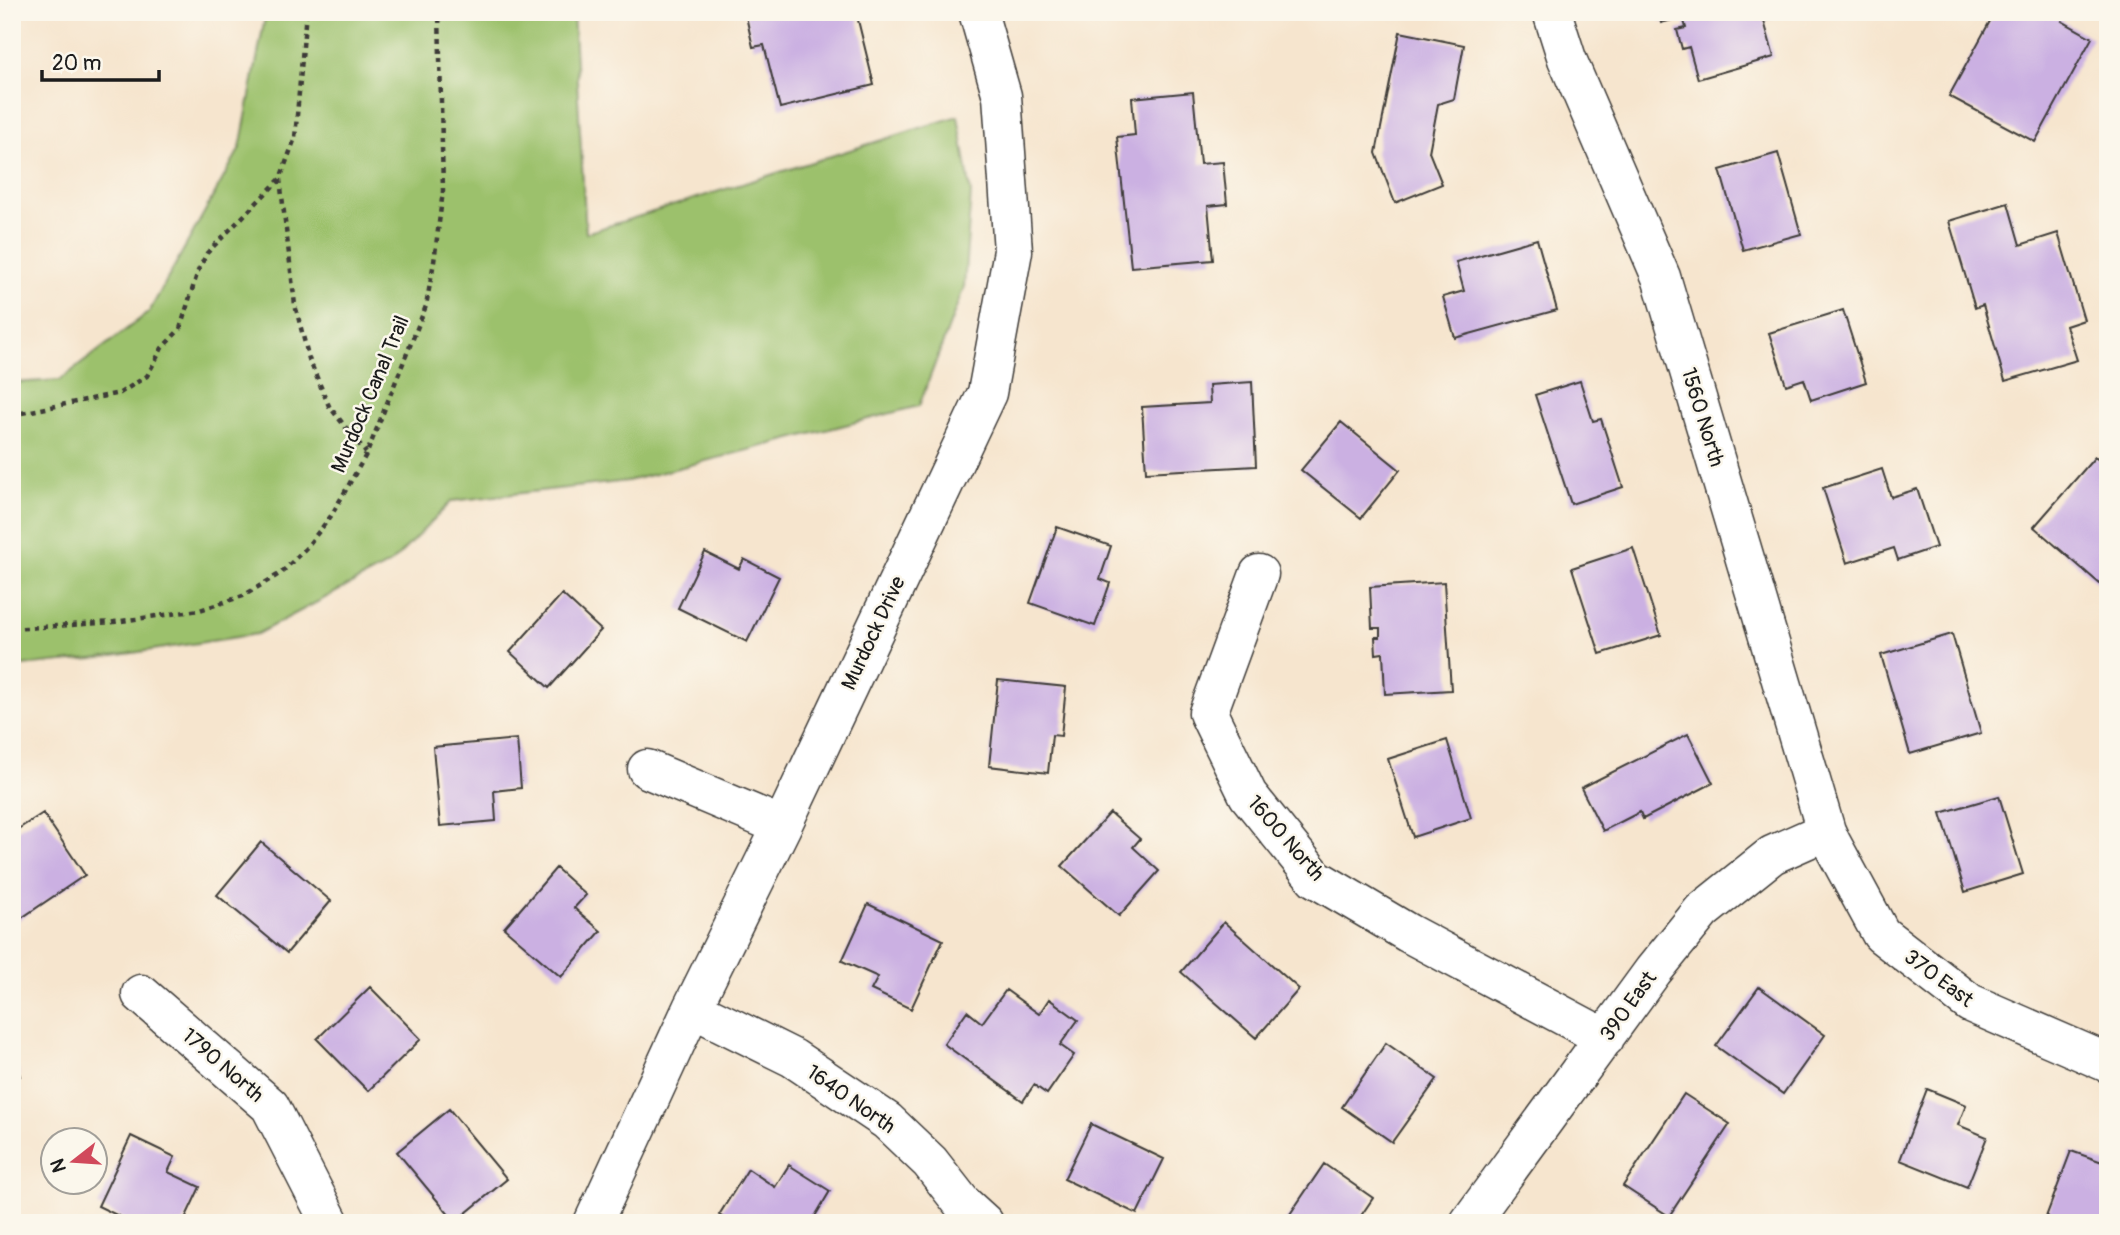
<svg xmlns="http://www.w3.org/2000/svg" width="2120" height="1235" font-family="Pangolin,sans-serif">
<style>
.green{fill:#9cc16c;stroke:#5c6e44;stroke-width:2}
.building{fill:#cbb0e2}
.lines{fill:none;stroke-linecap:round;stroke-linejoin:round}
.minor-casing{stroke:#3d3a37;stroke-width:41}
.path{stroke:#3d3a37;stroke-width:4.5;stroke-dasharray:5 5;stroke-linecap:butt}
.minor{stroke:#fff;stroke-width:38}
.labels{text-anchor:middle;stroke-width:5;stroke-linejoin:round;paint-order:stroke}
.street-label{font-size:21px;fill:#1c1c1c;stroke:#fbf7ec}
</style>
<rect width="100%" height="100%" fill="#fbf7ec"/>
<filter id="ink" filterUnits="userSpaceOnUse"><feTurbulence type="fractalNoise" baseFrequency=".0143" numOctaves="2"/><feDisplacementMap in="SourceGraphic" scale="14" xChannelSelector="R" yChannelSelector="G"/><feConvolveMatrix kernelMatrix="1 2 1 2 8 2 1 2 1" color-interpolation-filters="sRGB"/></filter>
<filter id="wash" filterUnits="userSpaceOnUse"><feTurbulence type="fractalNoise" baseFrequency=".00686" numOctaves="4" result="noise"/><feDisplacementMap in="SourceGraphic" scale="28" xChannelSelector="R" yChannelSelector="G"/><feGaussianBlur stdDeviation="1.57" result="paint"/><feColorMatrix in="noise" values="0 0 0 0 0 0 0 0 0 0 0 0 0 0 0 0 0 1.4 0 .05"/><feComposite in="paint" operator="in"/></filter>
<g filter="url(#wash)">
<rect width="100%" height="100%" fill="#f6e5ce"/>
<!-- green -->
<path class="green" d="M266,12H573L586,233L958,116L971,193L964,287L919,406L628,481L452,501L391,563L257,634L93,659L12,667V383L60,380L149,312L240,148Z"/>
<g id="blocks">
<!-- building -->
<path class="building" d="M745,12H856L874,85L780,108L764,45L753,47Z
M1658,12H1783L1784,15L1764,21L1774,57L1698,79L1689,47L1682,49L1677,30L1686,28L1683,17L1661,23Z
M1995,12H2067L2062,21L2092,38L2035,142L1949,96Z
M1400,32L1464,45L1454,99L1438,104L1429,152L1442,184L1395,203L1376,153Z
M1193,92L1200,164L1223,162L1227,204L1208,206L1213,260L1131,267L1117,137L1135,135L1132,98Z
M1778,153L1801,234L1743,250L1720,170Z
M2008,203L2020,245L2058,233L2084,320L2066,326L2077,360L2005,381L1983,305L1975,308L1949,221Z
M1537,239L1557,310L1455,338L1443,297L1464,291L1456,262Z
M1843,310L1866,382L1811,400L1804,379L1786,385L1769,333Z
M1580,381L1593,421L1601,419L1623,487L1571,504L1535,395Z
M1252,382L1256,466L1146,472L1142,407L1210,403L1209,385Z
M1341,422L1400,470L1361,518L1301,470Z
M2095,457L2108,468V591L2034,527Z
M1882,469L1891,497L1917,489L1936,547L1898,560L1894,548L1847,563L1823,488Z
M1057,527L1111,546L1100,579L1110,583L1095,626L1030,603Z
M1633,548L1661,635L1600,654L1572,568Z
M705,552L739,569L744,559L779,577L747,642L678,608Z
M1444,582L1451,690L1385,694L1383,653L1376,654L1375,637H1380V628H1372L1370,587Z
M562,594L601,630L549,688L510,652Z
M1952,634L1981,733L1910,754L1881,655Z
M998,680L1066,687L1061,736L1052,735L1048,773L989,766Z
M1688,734L1713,783L1643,819L1640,812L1603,831L1581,788Z
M517,739L521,788L494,791L496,821L440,826L433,747Z
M1447,740L1471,818L1413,837L1388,759Z
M1999,796L2023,874L1965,892L1941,813Z
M43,813L85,875L17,921L12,913V833Z
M1110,813L1140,839L1133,847L1159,871L1119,916L1062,866Z
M261,842L331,901L287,953L217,895Z
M556,868L586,895L574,908L601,931L561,977L504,928Z
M868,904L943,940L911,1009L871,990L878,977L842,961Z
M1224,922L1299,989L1256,1038L1181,972Z
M370,987L421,1039L368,1091L317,1039Z
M1759,987L1825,1035L1783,1094L1716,1046Z
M1006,990L1039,1014L1049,999L1078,1020L1060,1045L1074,1055L1047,1094L1034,1085L1023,1101L944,1044L967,1011L982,1023Z
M1386,1043L1437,1079L1392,1142L1342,1107Z
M12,1050L20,1076L12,1078Z
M1927,1089L1966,1105L1958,1125L1987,1137L1967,1187L1900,1160Z
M1684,1094L1730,1124L1669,1216L1623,1186Z
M449,1109L507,1179L455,1222L397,1152Z
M1091,1124L1164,1159L1137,1214L1064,1179Z
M131,1136L175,1157L168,1172L200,1187L183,1223H133L98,1206Z
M2071,1151L2108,1164V1223H2061L2046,1217Z
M1324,1164L1373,1198L1356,1223H1284Z
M789,1165L830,1191L811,1223H732L719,1215L748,1169L775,1187Z"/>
</g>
</g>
<g filter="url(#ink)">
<use href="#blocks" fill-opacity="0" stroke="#3d3a37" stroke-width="2"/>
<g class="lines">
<defs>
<path id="minor" d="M1552,12L1567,59L1661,277L1826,831L1831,842L1881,934L1970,1003L2108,1063
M1259,574L1208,713L1248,795L1315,878L1408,933L1605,1038
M647,769L782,826
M141,994L270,1106L330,1223
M692,1008L793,1058L887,1121L930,1162L962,1203L984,1223
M593,1223L692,1008L782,826L987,393L1013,251L1002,96L978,12
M1469,1223L1653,971L1702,911L1772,855L1826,831"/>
</defs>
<!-- minor casing -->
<use href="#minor" class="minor-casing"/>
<!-- path -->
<path class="path" d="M280,179L295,305L309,359L329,406L366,453
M12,415L120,393L147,376L162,348L180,329L198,271L207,253L280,179L295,138L306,12
M12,629L114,622L200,610L243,596L281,573L306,548L331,516L367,453L426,306L434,262L443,191L439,12"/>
<!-- minor -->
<use href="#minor" class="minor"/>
</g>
</g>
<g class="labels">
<!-- street labels -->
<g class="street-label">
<text transform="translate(370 394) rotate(-67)" y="7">Murdock Canal Trail</text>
<text transform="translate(1703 417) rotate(73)" y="7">1560 North</text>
<text transform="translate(873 633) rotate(-65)" y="7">Murdock Drive</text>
<text transform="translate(1286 838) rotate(49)" y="7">1600 North</text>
<text transform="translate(1939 978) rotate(37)" y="7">370 East</text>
<text transform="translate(1628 1006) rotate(-54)" y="7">390 East</text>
<text transform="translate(223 1065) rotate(41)" y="7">1790 North</text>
<text transform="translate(851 1099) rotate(35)" y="7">1640 North</text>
</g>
</g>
<!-- margin -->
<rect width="2120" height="1235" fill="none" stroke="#fbf7ec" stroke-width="42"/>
<!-- north arrow -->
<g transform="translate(74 1161) rotate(253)"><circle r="33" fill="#fbf7ec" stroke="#a29f99" stroke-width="2"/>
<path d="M0-5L12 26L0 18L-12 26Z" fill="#d1495b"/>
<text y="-10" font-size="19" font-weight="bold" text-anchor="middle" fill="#1c1c1c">N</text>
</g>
<!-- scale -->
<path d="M42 70v10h117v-10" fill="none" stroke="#1c1c1c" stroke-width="3.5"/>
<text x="52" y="70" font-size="21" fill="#1c1c1c" stroke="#fbf7ec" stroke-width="5" paint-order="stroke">20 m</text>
</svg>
